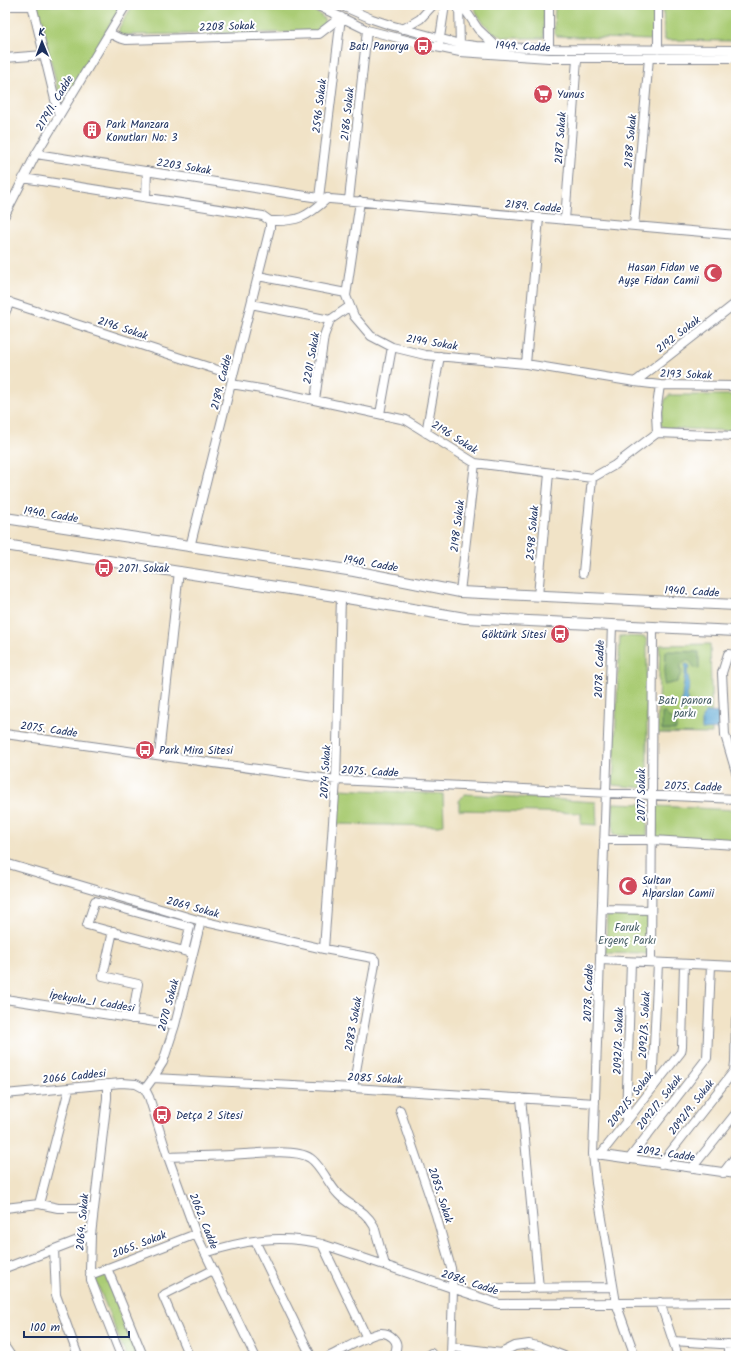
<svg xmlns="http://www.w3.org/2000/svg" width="741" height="1361" font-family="Kalam,sans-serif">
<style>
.green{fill:#aacc74;stroke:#627e69}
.forest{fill:#87b066;stroke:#517062}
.water{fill:#59a5d2;stroke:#3a6a98}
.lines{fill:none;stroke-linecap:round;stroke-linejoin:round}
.minor-casing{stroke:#868992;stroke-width:10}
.major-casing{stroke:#868992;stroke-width:12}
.minor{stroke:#fff;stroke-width:8}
.major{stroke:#fff;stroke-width:10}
.labels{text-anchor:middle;stroke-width:4;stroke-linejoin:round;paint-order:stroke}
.street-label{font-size:11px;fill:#1b2f5e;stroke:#fff}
.poi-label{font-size:11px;fill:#1b2f5e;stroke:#fff;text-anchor:start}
.park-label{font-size:11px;fill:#465e65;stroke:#fff}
</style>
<rect width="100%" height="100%" fill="#fff"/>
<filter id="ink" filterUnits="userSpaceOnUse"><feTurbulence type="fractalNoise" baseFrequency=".025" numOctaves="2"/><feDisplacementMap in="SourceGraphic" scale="8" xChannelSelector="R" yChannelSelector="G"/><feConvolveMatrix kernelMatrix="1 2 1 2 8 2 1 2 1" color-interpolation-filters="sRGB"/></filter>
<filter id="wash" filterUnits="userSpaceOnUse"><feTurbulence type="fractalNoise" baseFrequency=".012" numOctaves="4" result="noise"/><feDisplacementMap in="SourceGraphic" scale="16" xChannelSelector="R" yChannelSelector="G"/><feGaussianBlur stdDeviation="0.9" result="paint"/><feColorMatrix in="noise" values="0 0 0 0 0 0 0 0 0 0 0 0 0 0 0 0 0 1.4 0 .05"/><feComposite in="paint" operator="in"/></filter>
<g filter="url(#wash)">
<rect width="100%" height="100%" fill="#f1e3c7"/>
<!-- green -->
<path class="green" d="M37,5H119L120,8L63,102H61Z
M133,5H301C312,11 335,16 319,32L122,35L119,33V28Z
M475,5L544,6V38H505L492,32L478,16L475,9Z
M555,5H650L654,12V37L649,40L557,36L554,32Z
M663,5H736V41L665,40L664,37Z
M669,395H736V431L665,428L660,424L665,400Z
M620,636L645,637L647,641V787L645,788L613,785Z
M710,644L712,734L657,733L660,645Z
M339,789L443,794L444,825L439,826L336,824Z
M465,794L596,802L597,825L581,824V813L459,810V801Z
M613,803L648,804L647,836L613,835Z
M656,806L736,810V842L656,837Z
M607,913L648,914L647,954L606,953Z
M105,1275L138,1356H126L95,1278Z"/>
<!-- forest -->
<path class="forest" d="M666,651L699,652V669L694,668C693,664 691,662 687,660C682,662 681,664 680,668L682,672L677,682L664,685Z
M662,713H665L676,724V730H662Z"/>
<!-- water -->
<path class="water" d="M686,664L689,665L690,668L687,670C687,674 689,679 689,683C690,692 683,698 690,706L689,709L684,710L681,709C682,702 682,695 683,689C684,681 686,674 685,665Z
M707,712L719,713L718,729L702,730V717Z"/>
</g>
<g filter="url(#ink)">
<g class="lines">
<defs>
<path id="minor" d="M32,5L59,116
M316,5L367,30L422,44L460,52L549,58H736
M340,5L372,19L390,25L460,44L476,46L549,49L736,50
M459,5L460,47
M462,5L478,29L497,47
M549,5V49
M5,6H33
M403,29L420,19L433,5
M109,33L119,38L126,40L319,34L341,17
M439,44L445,5
M658,50V5
M5,58L44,55
M36,154L319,198L736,235
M23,178L263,216L270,221
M146,197L147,171
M319,198L341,17
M349,200L367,30
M360,201L346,296L354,316L371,336L392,347L425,355L526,364L635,382L660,385L736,386
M5,215L36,154L126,5
M565,220L577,59
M270,221C298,222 307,217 328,198
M634,226L649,58
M258,276L346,293
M5,301L233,375
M251,304L330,320
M5,313L10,302
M526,364L539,218
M635,382L736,303
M231,384L273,391L406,420L475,463L592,478L615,465L657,433
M315,400L324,336L330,320L350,306
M380,414L392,347
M426,433L440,356
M657,433L736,436
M657,433L656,413L660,385
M190,547L270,228V221
M583,573L592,478
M460,592L475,463
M538,596L549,473
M612,625L593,1154L596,1183L616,1303L635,1356
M736,655L728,654L722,673L725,735L736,772
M5,734L336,780L736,799
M159,755L179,571
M604,840H652L736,845
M5,863L201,921L324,949L373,958L375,960V964L353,1088
M602,909L651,910
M113,931L103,976L138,984L132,1019
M324,949L336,780L341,597
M184,951L190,927L95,901L87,925L184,951L193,953
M600,960L736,966
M651,962L653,627
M5,999L175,1025
M153,1078L353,1088L595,1103
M107,1084V1098L91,1235L90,1270L91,1280L121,1356
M652,1088L658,963
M145,1089L149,1097L168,1157L196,1234L255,1356
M145,1089L153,1078L163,1062L175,1025L201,921
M5,1094L121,1083L136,1084L145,1089
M521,1098L539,1288
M400,1110L436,1215L451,1268L453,1289L451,1356
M626,1120L631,962
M596,1154L736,1174
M600,1155L681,1052L682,1047L684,964
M168,1157C189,1156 211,1156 232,1155C251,1154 295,1148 310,1158C320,1164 329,1185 338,1194C351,1208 363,1207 374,1226L385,1265
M629,1159L707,1058L711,965
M661,1164L734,1071L735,1062L736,1019
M692,1168L736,1113
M723,1173L736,1156
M39,1204L69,1089
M5,1208L39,1204L58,1208H94
M255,1241L311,1356
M322,1244L367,1338
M54,1249L56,1295L78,1356
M205,1253C246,1240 279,1234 322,1244L499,1304L736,1302
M5,1268L91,1235
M107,1268L143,1356
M90,1275L196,1234
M496,1288L613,1287
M660,1302L678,1356
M673,1341L736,1345
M5,1347L11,1356
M452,1347L501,1353L515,1346L529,1344L541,1347L564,1356
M189,1356L163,1296L165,1294L213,1270
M330,1356C341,1351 372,1332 382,1333C387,1333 390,1335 393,1338C399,1344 396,1349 394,1356
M430,1356L431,1353
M728,1356V1344"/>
<path id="major" d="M5,518L354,571L460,592L736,605
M5,545L341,597L465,618L736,631"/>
</defs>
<!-- minor casing -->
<use href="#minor" class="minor-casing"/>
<!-- major casing -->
<use href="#major" class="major-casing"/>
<!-- minor -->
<use href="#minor" class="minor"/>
<!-- major -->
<use href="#major" class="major"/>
</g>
</g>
<!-- icons -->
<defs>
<symbol id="bus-disc" viewBox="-11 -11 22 22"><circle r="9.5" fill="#d1495b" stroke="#fff"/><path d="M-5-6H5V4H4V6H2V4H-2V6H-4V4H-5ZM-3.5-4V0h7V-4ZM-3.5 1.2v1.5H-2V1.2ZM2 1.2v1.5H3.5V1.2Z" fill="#fff"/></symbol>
<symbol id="supermarket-disc" viewBox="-11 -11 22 22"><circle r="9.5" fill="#d1495b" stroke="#fff"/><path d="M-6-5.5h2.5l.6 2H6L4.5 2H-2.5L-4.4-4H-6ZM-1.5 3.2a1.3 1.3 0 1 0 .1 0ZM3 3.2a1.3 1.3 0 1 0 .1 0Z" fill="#fff"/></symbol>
<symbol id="building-disc" viewBox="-11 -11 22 22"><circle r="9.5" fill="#d1495b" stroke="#fff"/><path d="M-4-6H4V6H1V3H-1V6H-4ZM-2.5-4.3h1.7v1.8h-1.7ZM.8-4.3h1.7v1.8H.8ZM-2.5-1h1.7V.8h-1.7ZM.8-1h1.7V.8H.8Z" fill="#fff"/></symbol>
<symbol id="mosque-disc" viewBox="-11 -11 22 22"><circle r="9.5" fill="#d1495b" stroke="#fff"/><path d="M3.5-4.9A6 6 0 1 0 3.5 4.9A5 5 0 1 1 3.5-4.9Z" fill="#fff"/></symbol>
</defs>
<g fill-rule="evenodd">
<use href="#bus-disc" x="412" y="35" width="22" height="22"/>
<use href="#supermarket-disc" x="532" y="83" width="22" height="22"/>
<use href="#building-disc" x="81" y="119" width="22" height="22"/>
<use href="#mosque-disc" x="702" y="262" width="22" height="22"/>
<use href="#bus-disc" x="93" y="557" width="22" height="22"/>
<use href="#bus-disc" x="549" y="623" width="22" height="22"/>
<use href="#bus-disc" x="134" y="739" width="22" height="22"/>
<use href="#mosque-disc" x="617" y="875" width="22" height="22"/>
<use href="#bus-disc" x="151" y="1104" width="22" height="22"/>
</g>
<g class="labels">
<!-- street labels -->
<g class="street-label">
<text transform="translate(227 26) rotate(-2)" y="4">2208 Sokak</text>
<text transform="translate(523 46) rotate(3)" y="4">1949. Cadde</text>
<text transform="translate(54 103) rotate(-59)" y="4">2179/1. Cadde</text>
<text transform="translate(319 106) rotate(-83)" y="4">2596 Sokak</text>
<text transform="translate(347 114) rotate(-84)" y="4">2186 Sokak</text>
<text transform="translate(560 138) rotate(-86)" y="4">2187 Sokak</text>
<text transform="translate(630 141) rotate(-85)" y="4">2188 Sokak</text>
<text transform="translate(184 166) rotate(9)" y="4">2203 Sokak</text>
<text transform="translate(533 206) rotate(5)" y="4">2189. Cadde</text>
<text transform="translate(123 328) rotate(18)" y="4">2196 Sokak</text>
<text transform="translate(678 334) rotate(-38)" y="4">2192 Sokak</text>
<text transform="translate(432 342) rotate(9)" y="4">2194 Sokak</text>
<text transform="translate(311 358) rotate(-80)" y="4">2201 Sokak</text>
<text transform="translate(686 374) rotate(2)" y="4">2193 Sokak</text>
<text transform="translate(221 382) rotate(-76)" y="4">2189. Cadde</text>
<text transform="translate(455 437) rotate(32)" y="4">2196 Sokak</text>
<text transform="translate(51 514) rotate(9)" y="4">1940. Cadde</text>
<text transform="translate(457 526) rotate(-83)" y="4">2198 Sokak</text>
<text transform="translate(532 533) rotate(-85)" y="4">2598 Sokak</text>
<text transform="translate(371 563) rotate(10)" y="4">1940. Cadde</text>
<text transform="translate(692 591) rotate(3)" y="4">1940. Cadde</text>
<text transform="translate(599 669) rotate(-88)" y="4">2078. Cadde</text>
<text transform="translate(49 729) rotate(8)" y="4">2075. Cadde</text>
<text transform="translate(370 771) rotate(3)" y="4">2075. Cadde</text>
<text transform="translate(325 772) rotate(-87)" y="4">2074 Sokak</text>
<text transform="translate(693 786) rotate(2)" y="4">2075. Cadde</text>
<text transform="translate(641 795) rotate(-90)" y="4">2077 Sokak</text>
<text transform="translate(193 907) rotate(15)" y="4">2069 Sokak</text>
<text transform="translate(588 993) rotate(-88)" y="4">2078. Cadde</text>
<text transform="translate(92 1001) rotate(9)" y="4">İpekyolu_1 Caddesi</text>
<text transform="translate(168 1005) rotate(-75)" y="4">2070 Sokak</text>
<text transform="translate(353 1024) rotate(-80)" y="4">2083 Sokak</text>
<text transform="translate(644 1025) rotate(-87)" y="4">2092/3. Sokak</text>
<text transform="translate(618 1041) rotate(-88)" y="4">2092/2. Sokak</text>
<text transform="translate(74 1076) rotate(-6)" y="4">2066 Caddesi</text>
<text transform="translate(375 1078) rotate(3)" y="4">2085 Sokak</text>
<text transform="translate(630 1099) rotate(-52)" y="4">2092/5. Sokak</text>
<text transform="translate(659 1102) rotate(-52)" y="4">2092/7. Sokak</text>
<text transform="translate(691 1107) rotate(-52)" y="4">2092/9. Sokak</text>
<text transform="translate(666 1153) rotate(8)" y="4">2092. Cadde</text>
<text transform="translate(441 1195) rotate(72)" y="4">2085. Sokak</text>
<text transform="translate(204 1221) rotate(68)" y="4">2062. Cadde</text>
<text transform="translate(82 1222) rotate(-85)" y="4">2064. Sokak</text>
<text transform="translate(139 1244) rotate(-21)" y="4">2065. Sokak</text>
<text transform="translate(470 1282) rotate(18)" y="4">2086. Cadde</text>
</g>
<!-- poi labels -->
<g class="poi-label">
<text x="409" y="50" text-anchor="end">Batı Panorya</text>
<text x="557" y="98">Yunus</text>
<text x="106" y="128">Park Manzara<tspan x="106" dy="13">Konutları No: 3</tspan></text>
<text x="699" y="271" text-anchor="end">Hasan Fidan ve<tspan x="699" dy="13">Ayşe Fidan Camii</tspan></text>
<text x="118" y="572">2071 Sokak</text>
<text x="546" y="638" text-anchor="end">Göktürk Sitesi</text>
<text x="159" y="754">Park Mira Sitesi</text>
<text x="642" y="884">Sultan<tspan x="642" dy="13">Alparslan Camii</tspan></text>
<text x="176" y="1119">Detça 2 Sitesi</text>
</g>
<!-- park labels -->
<g class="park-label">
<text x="685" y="704">Batı panora<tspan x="685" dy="13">parkı</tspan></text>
<text x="627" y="931">Faruk<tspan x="627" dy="13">Ergenç Parkı</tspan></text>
</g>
</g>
<!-- margin -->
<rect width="741" height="1361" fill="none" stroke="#fff" stroke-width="20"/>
<!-- north arrow -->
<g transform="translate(42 42) rotate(359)" stroke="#ffffff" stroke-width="3" paint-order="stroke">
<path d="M0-3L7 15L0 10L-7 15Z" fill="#1b2f5e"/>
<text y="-6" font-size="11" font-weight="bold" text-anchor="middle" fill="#1b2f5e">K</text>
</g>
<!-- scale -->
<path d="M24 1331v6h105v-6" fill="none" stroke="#1b2f5e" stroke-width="2"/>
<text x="30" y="1331" font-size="12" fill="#1b2f5e" stroke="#ffffff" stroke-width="3" paint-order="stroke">100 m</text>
</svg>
